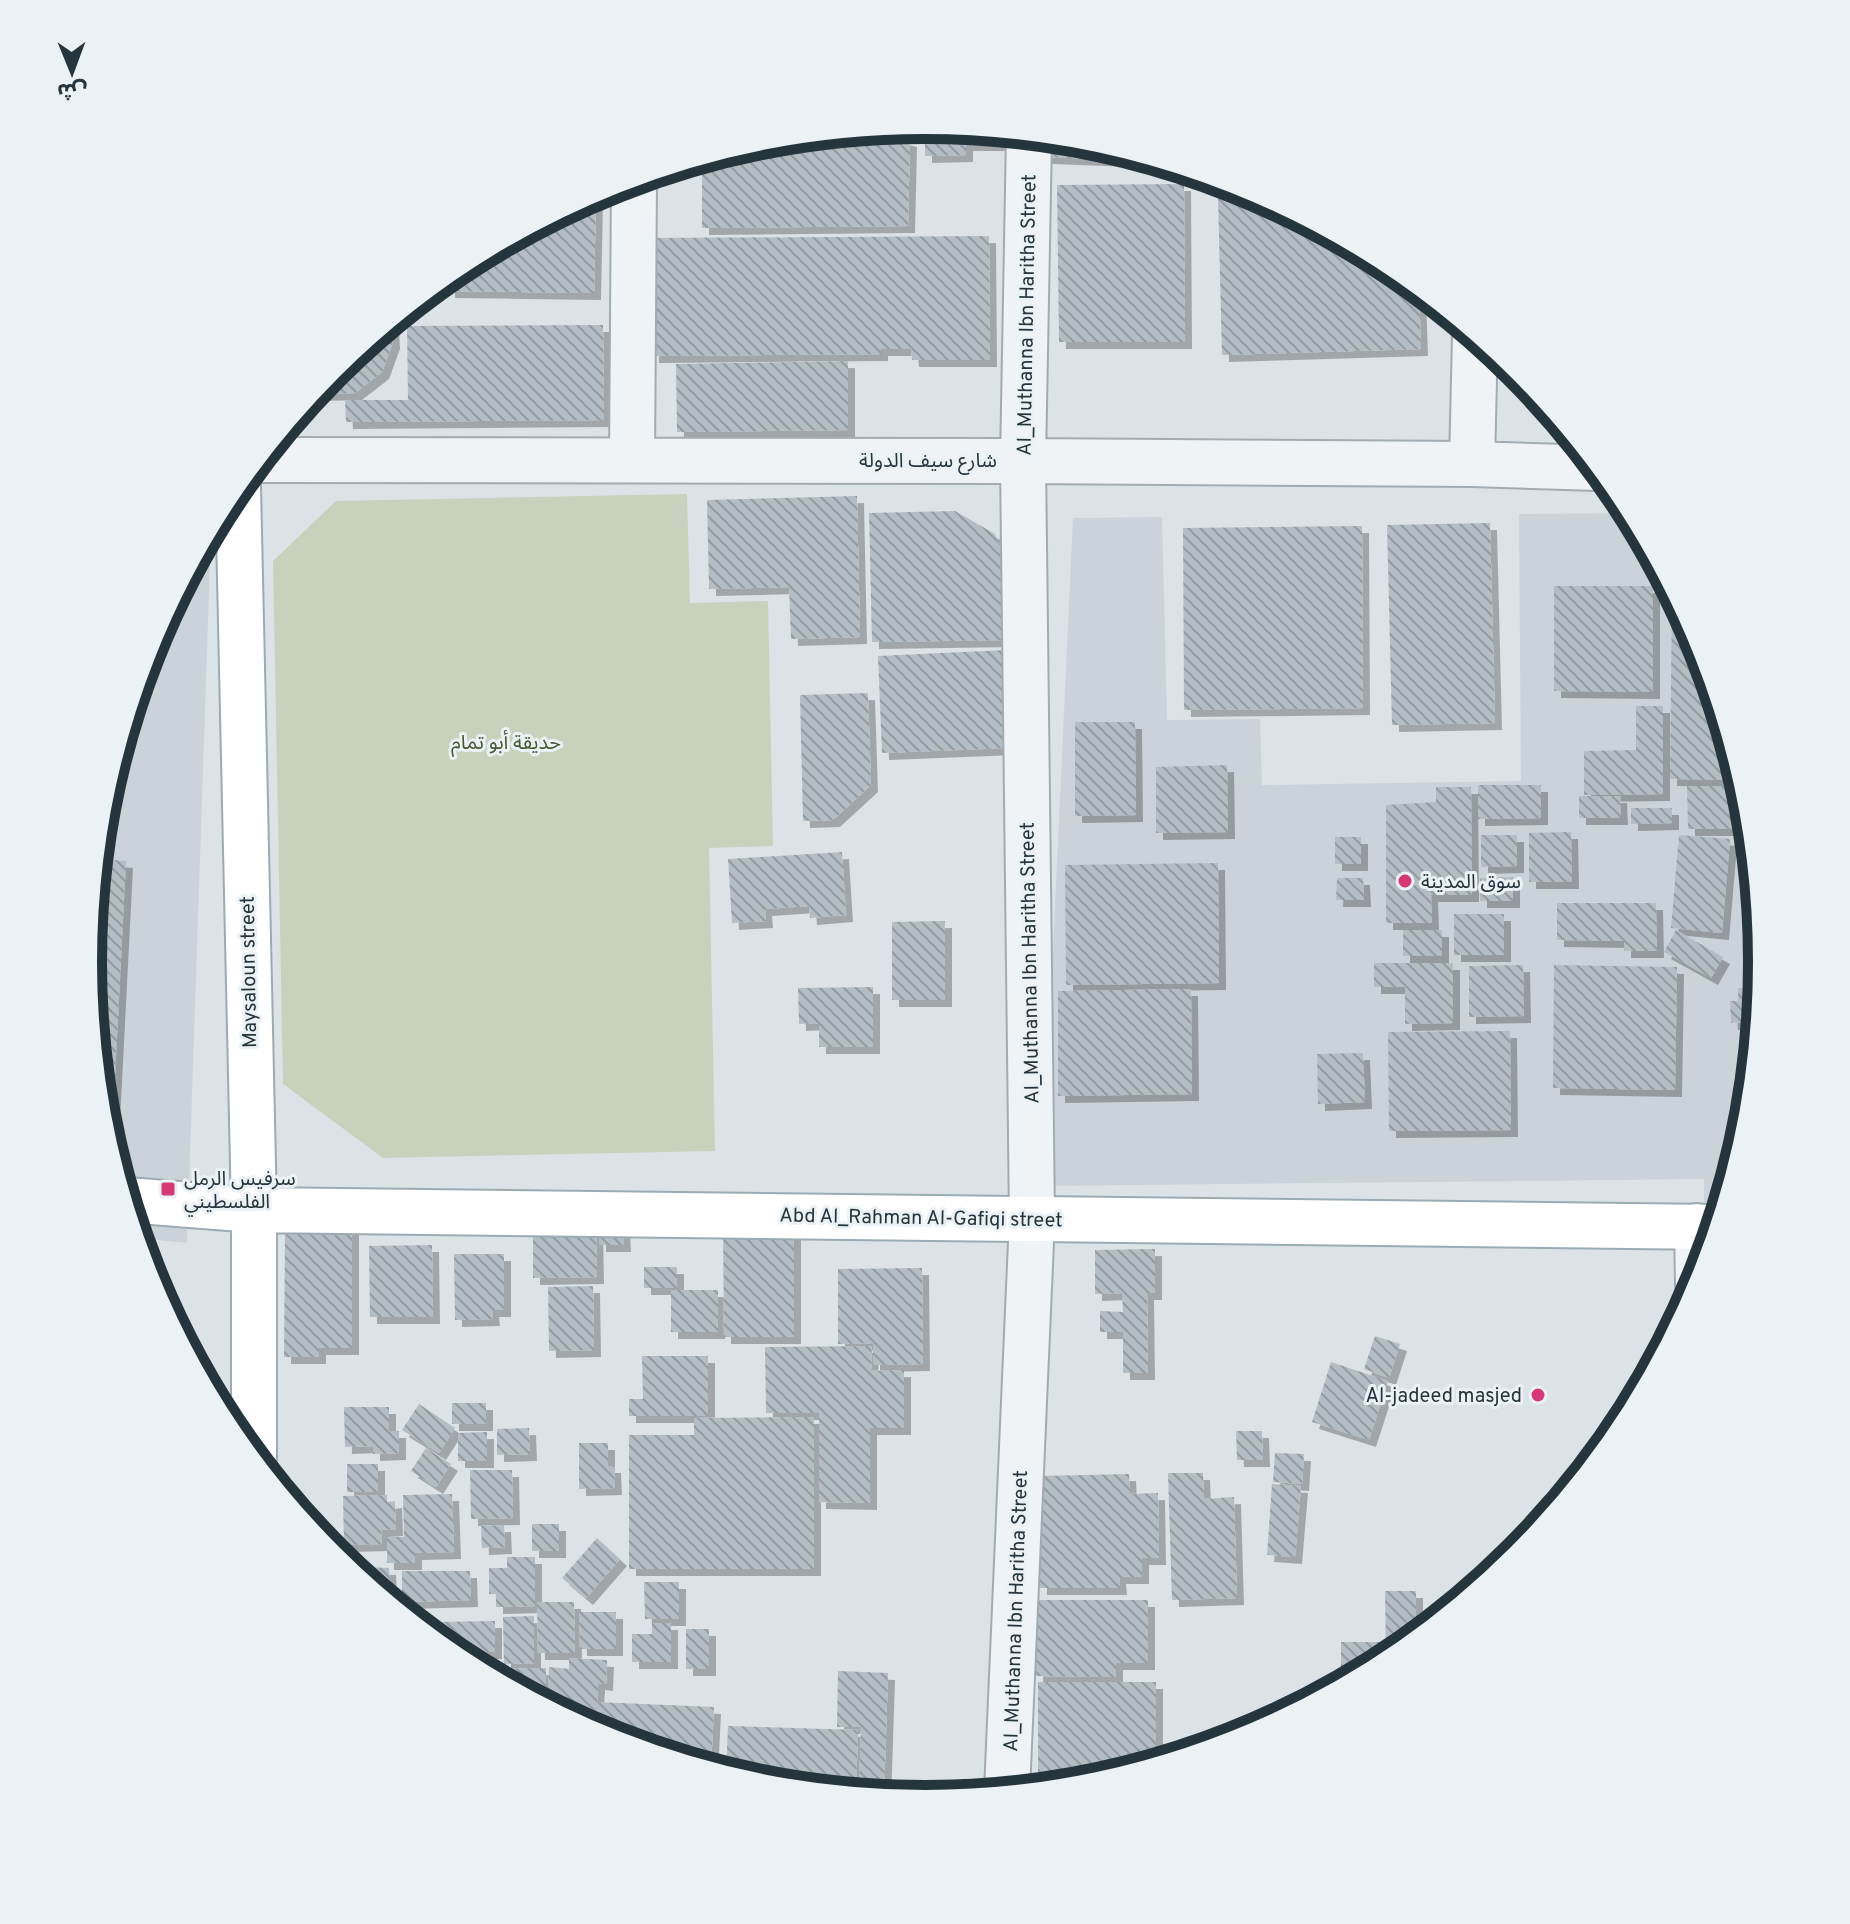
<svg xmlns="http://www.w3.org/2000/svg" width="1850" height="1924" font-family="Overpass,'Noto Sans Arabic',sans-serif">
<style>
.built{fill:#cad3d9}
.green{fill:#c7d2bc}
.building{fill:url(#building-back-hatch);filter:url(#shadow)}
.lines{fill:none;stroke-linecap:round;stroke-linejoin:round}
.minor-casing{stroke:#a1abb1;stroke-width:48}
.major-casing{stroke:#9aabb4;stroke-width:48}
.minor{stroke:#eff3f5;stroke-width:44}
.major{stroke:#fff;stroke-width:44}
.poi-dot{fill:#d73677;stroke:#ebf2f5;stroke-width:3}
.labels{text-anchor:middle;stroke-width:6;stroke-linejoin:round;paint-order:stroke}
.street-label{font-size:20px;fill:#25353e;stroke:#ebf2f5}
.park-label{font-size:20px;fill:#445b31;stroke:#ebf2f5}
.poi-label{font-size:20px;fill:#25353e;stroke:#ebf2f5;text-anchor:start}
.rim{fill:none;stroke:#25353e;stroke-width:10}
</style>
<defs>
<pattern id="building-back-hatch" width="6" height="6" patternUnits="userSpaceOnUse" patternTransform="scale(2)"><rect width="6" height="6" fill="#b3bec4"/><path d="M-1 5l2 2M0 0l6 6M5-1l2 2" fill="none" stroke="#919ba1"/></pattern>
<filter id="shadow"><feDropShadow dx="7" dy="7" stdDeviation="0" flood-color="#0004"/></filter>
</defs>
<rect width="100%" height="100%" fill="#dce3e7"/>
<!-- built -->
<path class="built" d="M1629,513L1698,642L1746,799L1762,962L1746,1126L1705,1260L1704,1179L1042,1186L1073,518L1162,517L1167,720L1260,719L1262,785L1521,781L1519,514Z
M211,532L187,1243L138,1238L104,1125L88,962L104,798L152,641Z"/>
<!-- green -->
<path class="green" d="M687,494L690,603L768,601L773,846L709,848L715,1151L383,1158L283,1084L273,561L336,501Z"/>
<!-- building -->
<path class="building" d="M925,125L1020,134V144H966V155L925,156Z
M870,130L910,140L908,226L702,228V159L762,141Z
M1046,137L1089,141L1152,161L1045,157Z
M1184,184L1185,342H1059L1057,185Z
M596,194L594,293L448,291V276L460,266Z
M1259,196L1390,266L1419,290L1421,349L1222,355L1218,197Z
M989,236L990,360H912L911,349H881V354L652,356L653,238Z
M392,322L393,342L382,372L355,393L314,394L333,370Z
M603,325L604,420L346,422L345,400H408L407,326Z
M848,361V430L677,432L676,364Z
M857,496L860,637L791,639L789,587L709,589L707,500Z
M955,511L995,534L1007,567L1008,640L872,642L869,513Z
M1490,523L1495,723L1392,725L1387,525Z
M1362,526L1363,708L1184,710L1183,528Z
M1554,586H1653V692L1554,691Z
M1672,592L1698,642L1740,780L1670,779Z
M1005,650L1009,748L882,753L878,656Z
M868,693L871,785L833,820L803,821L800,695Z
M1636,706H1663V794L1584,795V751L1636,750Z
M1075,722H1135L1136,815L1075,816Z
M1227,765L1228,832L1156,833V767Z
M1478,785H1541V818L1478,819Z
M1687,786H1742L1746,799L1751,848H1740V829H1688Z
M1436,787H1471L1472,895H1431L1432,923H1386V805L1436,802Z
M1579,796H1620L1621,818H1579Z
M1631,808H1672V823L1631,824Z
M1571,832L1572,882H1529V833Z
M1481,835H1517V866L1481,867Z
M1679,835L1730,839L1722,933L1671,928Z
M1335,837H1361V864H1335Z
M842,852L846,915L810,918L809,906L765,909L766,921L732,923L728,859Z
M98,859L126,861L113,1114L103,1113L88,962Z
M1218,863L1219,983L1066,985L1065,865Z
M1513,877V901H1480V878Z
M1337,878H1363L1364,900H1336Z
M1557,903H1656L1657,951H1624V941L1557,940Z
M1454,914H1504V955H1454Z
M945,921V1000H892V922Z
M1403,930H1442V956H1403Z
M1676,930L1723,957L1711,978L1664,952Z
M1374,963H1453V1023L1405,1024V987H1374Z
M1523,965L1524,1016L1469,1017V966Z
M1554,965L1677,967L1675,1090L1553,1088Z
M873,987V1047H819V1023L799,1024L798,988Z
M1738,988H1759L1756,1022L1731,1023L1730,1001H1738Z
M1191,989L1192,1094L1058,1096V991Z
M1510,1031L1511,1130L1389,1131L1388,1032Z
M1363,1053L1365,1102L1318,1104L1317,1054Z
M794,1222V1337H724L723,1223Z
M596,1223L597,1277L533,1278V1224Z
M285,1226H352V1348H319V1357H284Z
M623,1228L624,1245H599V1229Z
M432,1245L433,1317H370L369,1246Z
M1155,1249V1293H1147L1148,1373H1123V1332H1100V1311L1123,1312L1122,1293L1095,1294V1250Z
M454,1254H504V1310H492L493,1319L455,1320Z
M644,1267H677V1288H644Z
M922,1268L923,1364L873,1365V1343L838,1344V1269Z
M593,1286L594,1350L549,1351L548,1287Z
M671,1290H718V1332H671Z
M1375,1336L1400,1344L1389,1378L1364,1369Z
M872,1346L871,1371L904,1370V1428H870V1503L819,1502V1413H766L765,1347Z
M642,1356H708V1416H629V1399H643Z
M1331,1362L1388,1381L1369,1440L1312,1422Z
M452,1403H486V1424H452Z
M419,1404L455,1428L439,1453L402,1430Z
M344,1407H389V1431H399V1453L373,1454V1446L345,1447Z
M814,1417V1569H629V1435H694V1418Z
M529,1428L530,1454L497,1455V1429Z
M1236,1431H1262L1263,1460H1237Z
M487,1432V1461H458V1433Z
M579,1443H608V1466H614L615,1488L579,1489Z
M426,1448L451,1464L436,1487L411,1471Z
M1275,1453L1304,1454L1302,1484L1273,1482Z
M347,1464H378V1492H347Z
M470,1470H512L513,1518L471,1519Z
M1168,1473H1203L1204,1499L1234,1497L1237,1598L1172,1600Z
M1129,1474L1130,1494L1158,1493L1159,1558H1142V1577H1119L1120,1588H1040L1039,1476Z
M1272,1484L1301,1486L1295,1557L1267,1555Z
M452,1494L454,1552L415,1553V1563H387V1537H404L403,1495Z
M387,1495V1502L395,1501L396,1529L381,1530L382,1544L344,1545L343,1496Z
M532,1524H559V1551H532Z
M504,1525L505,1547L482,1548L481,1526Z
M597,1538L620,1559L586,1598L562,1578Z
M507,1557H535V1606L496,1607V1594H489V1568H507Z
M358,1567L389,1568L390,1586H373L358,1575Z
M402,1571H470L471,1600L402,1602Z
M644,1582H679V1619H645Z
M1385,1591H1416V1636L1397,1652H1386Z
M1036,1600H1148V1663H1116V1677L1036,1676Z
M537,1602H574L575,1653H538Z
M579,1612H616V1649H580Z
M534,1616V1663L504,1664L503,1617Z
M495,1621V1652H453L438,1640V1622Z
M652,1623H671V1662H632V1634H652Z
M686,1629H709V1669H686Z
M1341,1642H1380L1381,1663L1372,1668H1341Z
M569,1658L607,1660L606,1684L598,1683L597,1702L714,1707L711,1767L604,1735L547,1705L549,1667L569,1669Z
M546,1668V1704L503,1681V1669Z
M838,1671L888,1673L884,1795L859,1792L861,1727H837Z
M1038,1682H1156V1762L1088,1783L1038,1788Z
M1267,1710H1293L1267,1724Z
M728,1726L858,1730L856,1792L761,1783L726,1772Z"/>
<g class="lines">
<defs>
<path id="minor" d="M632,459L634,180
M259,460L1023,461L1472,464L1597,468
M1472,464L1475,336
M1697,1226L1698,1284
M1007,1791L1032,1219L1023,461L1029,135"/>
<path id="major" d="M238,487L254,1210V1457
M127,1200L254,1210L1715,1227"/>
</defs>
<!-- minor casing -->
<use href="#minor" class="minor-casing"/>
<!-- major casing -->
<use href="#major" class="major-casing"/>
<!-- minor -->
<use href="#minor" class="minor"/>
<!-- major -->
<use href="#major" class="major"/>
</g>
<!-- markers -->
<g class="poi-dot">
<circle cx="1405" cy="881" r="8"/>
<rect x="160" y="1181" width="16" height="16" rx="4"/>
<circle cx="1538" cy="1395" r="8"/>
</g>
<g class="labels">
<!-- street labels -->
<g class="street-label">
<text transform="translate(1026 315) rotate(-89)" y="7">Al_Muthanna Ibn Haritha Street</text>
<text x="928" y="467">شارع سيف الدولة</text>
<text transform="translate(1029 963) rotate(-91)" y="7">Al_Muthanna Ibn Haritha Street</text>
<text transform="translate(248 972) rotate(-91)" y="7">Maysaloun street</text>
<text transform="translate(921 1217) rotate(1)" y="7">Abd Al_Rahman Al-Gafiqi street</text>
<text transform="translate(1015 1611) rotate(-88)" y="7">Al_Muthanna Ibn Haritha Street</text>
</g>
<!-- park labels -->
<g class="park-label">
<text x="506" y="749">حديقة أبو تمام</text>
</g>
<!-- poi labels -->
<g class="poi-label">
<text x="1421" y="888">سوق المدينة</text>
<text x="184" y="1185">سرفيس الرمل<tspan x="184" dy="23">الفلسطيني</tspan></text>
<text x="1522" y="1402" text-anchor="end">Al-jadeed masjed</text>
</g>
</g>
<!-- crop -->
<path d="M0 0H1850V1924H0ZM102 962a823 823 0 1 1 1646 0a823 823 0 1 1-1646 0Z" fill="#ebf2f5" fill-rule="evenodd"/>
<path class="rim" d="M102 962a823 823 0 1 1 1646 0a823 823 0 1 1-1646 0Z"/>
<!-- north arrow -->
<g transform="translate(72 72) rotate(179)" stroke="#ebf2f5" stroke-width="6" paint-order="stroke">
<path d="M0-6L14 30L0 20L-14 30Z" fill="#25353e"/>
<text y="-12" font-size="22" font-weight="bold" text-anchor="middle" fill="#25353e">ش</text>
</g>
</svg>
